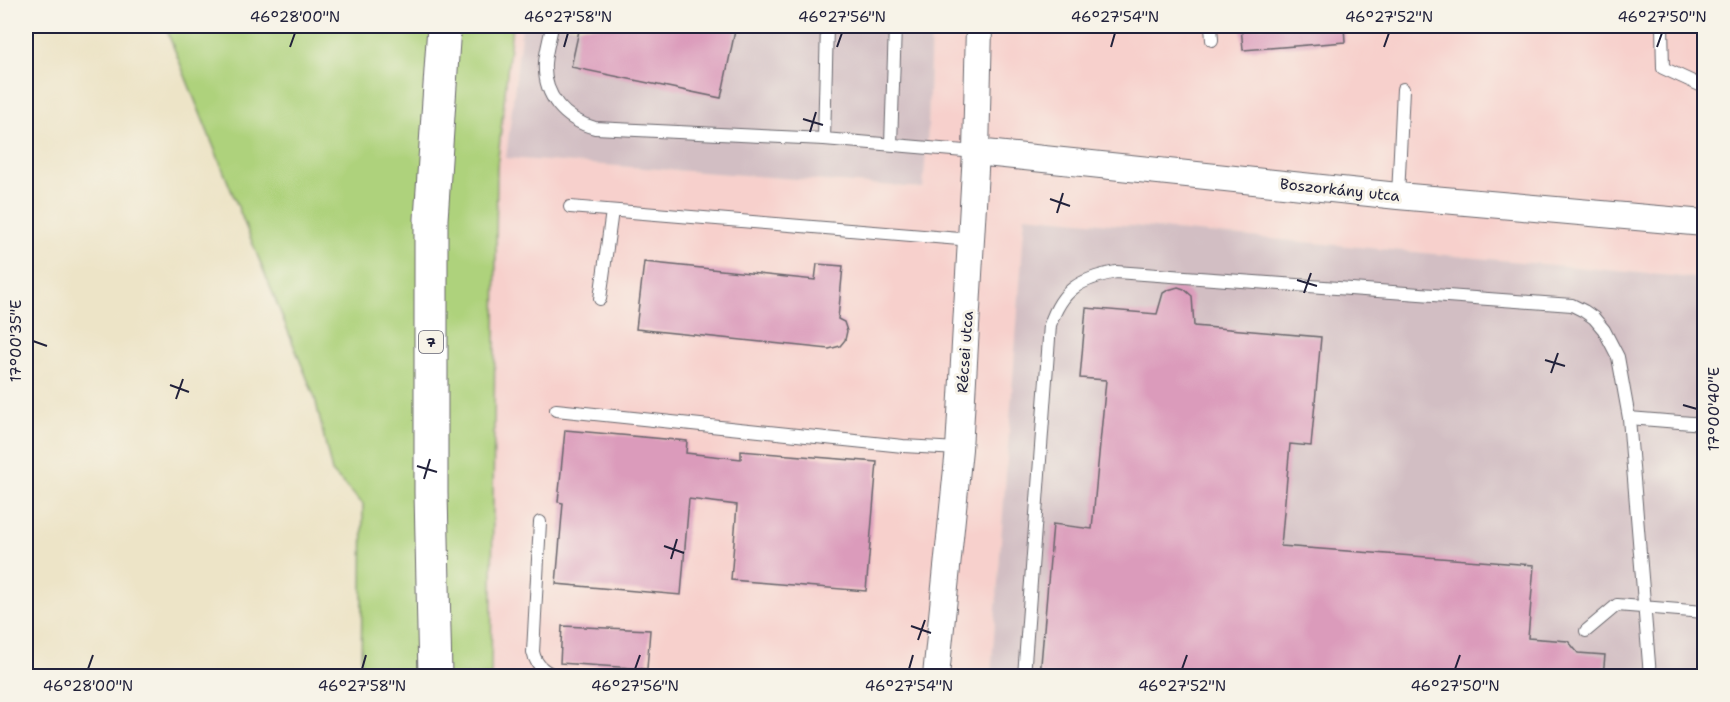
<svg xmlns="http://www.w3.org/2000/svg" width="1730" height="702" font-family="'Shantell Sans',sans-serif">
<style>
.built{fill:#f7d0cc}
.industrial{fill:#d2bec3}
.green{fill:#aed27b;stroke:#687a5b;stroke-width:1.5}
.building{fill:#db9bbb}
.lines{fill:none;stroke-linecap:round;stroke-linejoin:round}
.service-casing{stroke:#69666c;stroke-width:14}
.minor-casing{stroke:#69666c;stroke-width:28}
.primary-casing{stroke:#69666c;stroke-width:35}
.service{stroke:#fff;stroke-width:12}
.minor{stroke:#fff;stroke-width:26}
.primary{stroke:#fff;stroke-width:33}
.ticks{fill:none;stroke:#22223b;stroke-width:2}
.labels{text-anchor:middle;stroke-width:6;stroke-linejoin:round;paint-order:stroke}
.shield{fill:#f7f3e8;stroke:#62616f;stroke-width:1.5}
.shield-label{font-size:14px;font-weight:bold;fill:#22223b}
.street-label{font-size:15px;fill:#22223b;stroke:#f7f3e8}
.neatline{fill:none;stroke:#22223b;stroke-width:2}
.ticks-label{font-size:15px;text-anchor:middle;fill:#22223b}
</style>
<rect width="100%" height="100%" fill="#f7f3e8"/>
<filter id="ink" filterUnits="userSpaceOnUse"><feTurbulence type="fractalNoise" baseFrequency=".0167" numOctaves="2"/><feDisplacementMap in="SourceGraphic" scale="12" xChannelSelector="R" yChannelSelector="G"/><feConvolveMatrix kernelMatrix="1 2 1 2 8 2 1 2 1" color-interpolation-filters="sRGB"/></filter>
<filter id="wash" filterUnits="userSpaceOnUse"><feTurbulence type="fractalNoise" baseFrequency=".008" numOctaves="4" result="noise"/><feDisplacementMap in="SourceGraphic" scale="24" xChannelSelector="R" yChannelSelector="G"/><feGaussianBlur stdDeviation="1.35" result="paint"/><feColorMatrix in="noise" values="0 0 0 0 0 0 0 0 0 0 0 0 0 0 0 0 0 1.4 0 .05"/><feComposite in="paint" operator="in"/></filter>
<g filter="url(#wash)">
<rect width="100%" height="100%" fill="#ede4c7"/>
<!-- built -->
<path class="built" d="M512,26H522L506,158L922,188L928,128L931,26H1704V279L1025,216L991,676H491L497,168Z
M1704,547V676H1697L1701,612Z"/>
<!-- industrial -->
<path class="industrial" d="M522,26H931L928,128L923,188L506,158Z
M1025,216L1704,279V547L1697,676H991Z"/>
<!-- green -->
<path class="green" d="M165,26H512L497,168L491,676H361L363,504L332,472L315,398Z"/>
<g id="blocks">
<!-- building -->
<path class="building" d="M580,26H736L721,98L571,67Z
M1241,26H1344L1345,42L1243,50Z
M644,262L815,280L817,264L843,266L838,319L844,322L847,331L845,340L840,346L829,349L636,329Z
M1178,287L1184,289L1192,296L1194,326L1321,337L1311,446L1290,444L1281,546L1534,565L1528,638L1568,641L1578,653L1605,655L1603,676H1040L1053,524L1092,529L1106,380L1080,378L1086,308L1157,314L1163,293L1168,290Z
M565,430L687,441L686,453L741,459V451L877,462L866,591L731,580L737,505L689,499L681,595L556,584L563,503L558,502Z
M562,626L650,630L647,669L560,663Z"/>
</g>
</g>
<g filter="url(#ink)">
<use href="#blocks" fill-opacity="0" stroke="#69666c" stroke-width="1.5"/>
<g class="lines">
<defs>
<path id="service" d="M552,26C550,38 546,50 545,63C543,96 565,120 595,128L824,139L976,152
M1211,26L1212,40
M1662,26L1663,68L1704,87
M824,139L827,26
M891,144L895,26
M1398,196L1403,89
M570,207L972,240
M600,299L612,211
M556,410L903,446L959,449
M1629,418L1704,424
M540,522L533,652C536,666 547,674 561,676
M1586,631L1617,605L1704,612
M1024,676L1050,325C1062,289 1080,279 1116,272L1572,305L1584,311L1594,318L1604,330L1618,357L1629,418L1650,676"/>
<path id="minor" d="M976,152L1398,196L1704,223
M936,676L959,449L976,152L979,26"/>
<path id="primary" d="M435,676L431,493V219L444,26"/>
</defs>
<!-- service casing -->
<use href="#service" class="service-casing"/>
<!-- minor casing -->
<use href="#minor" class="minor-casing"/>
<!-- primary casing -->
<use href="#primary" class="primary-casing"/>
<!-- service -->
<use href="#service" class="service"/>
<!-- minor -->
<use href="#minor" class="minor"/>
<!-- primary -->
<use href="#primary" class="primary"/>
</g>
</g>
<!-- ticks -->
<path class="ticks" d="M290,47L295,33M564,47L568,33M837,47L842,33M1111,47L1115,33M1384,47L1389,33M1657,47L1662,33M803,119L823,125M810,132L816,112M1050,199L1070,206M1057,213L1063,193M1297,280L1317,286M1304,293L1311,273M33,341L47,346M1545,360L1565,366M1551,373L1558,353M170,385L189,392M176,399L183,379M1683,405L1697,409M417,466L437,472M424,479L430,459M664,546L684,553M671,559L677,539M911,626L931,633M918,640L925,620M88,669L93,655M362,669L366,655M635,669L640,655M909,669L913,655M1182,669L1187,655M1455,669L1460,655"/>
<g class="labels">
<!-- shield labels -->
<rect class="shield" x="419" y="331" width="24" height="22" rx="4.5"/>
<g class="shield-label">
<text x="431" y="347">7</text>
</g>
<!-- street labels -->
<g class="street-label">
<text transform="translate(1340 190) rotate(6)" y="5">Boszorkány utca</text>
<text transform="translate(965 352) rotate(-86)" y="5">Récsei utca</text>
</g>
</g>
<!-- margin -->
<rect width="1730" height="702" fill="none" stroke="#f7f3e8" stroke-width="66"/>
<rect x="33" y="33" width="1664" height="636" class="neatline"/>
<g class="ticks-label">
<text x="295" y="22">46°28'00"N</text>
<text x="568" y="22">46°27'58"N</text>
<text x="842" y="22">46°27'56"N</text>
<text x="1115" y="22">46°27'54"N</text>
<text x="1389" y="22">46°27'52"N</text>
<text x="1662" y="22">46°27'50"N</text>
<text transform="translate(16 341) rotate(-90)" y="5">17°00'35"E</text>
<text transform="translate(1714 409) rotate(-90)" y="5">17°00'40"E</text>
<text x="88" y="691">46°28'00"N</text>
<text x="362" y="691">46°27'58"N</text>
<text x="635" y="691">46°27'56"N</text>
<text x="909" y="691">46°27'54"N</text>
<text x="1182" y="691">46°27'52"N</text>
<text x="1455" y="691">46°27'50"N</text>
</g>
</svg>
